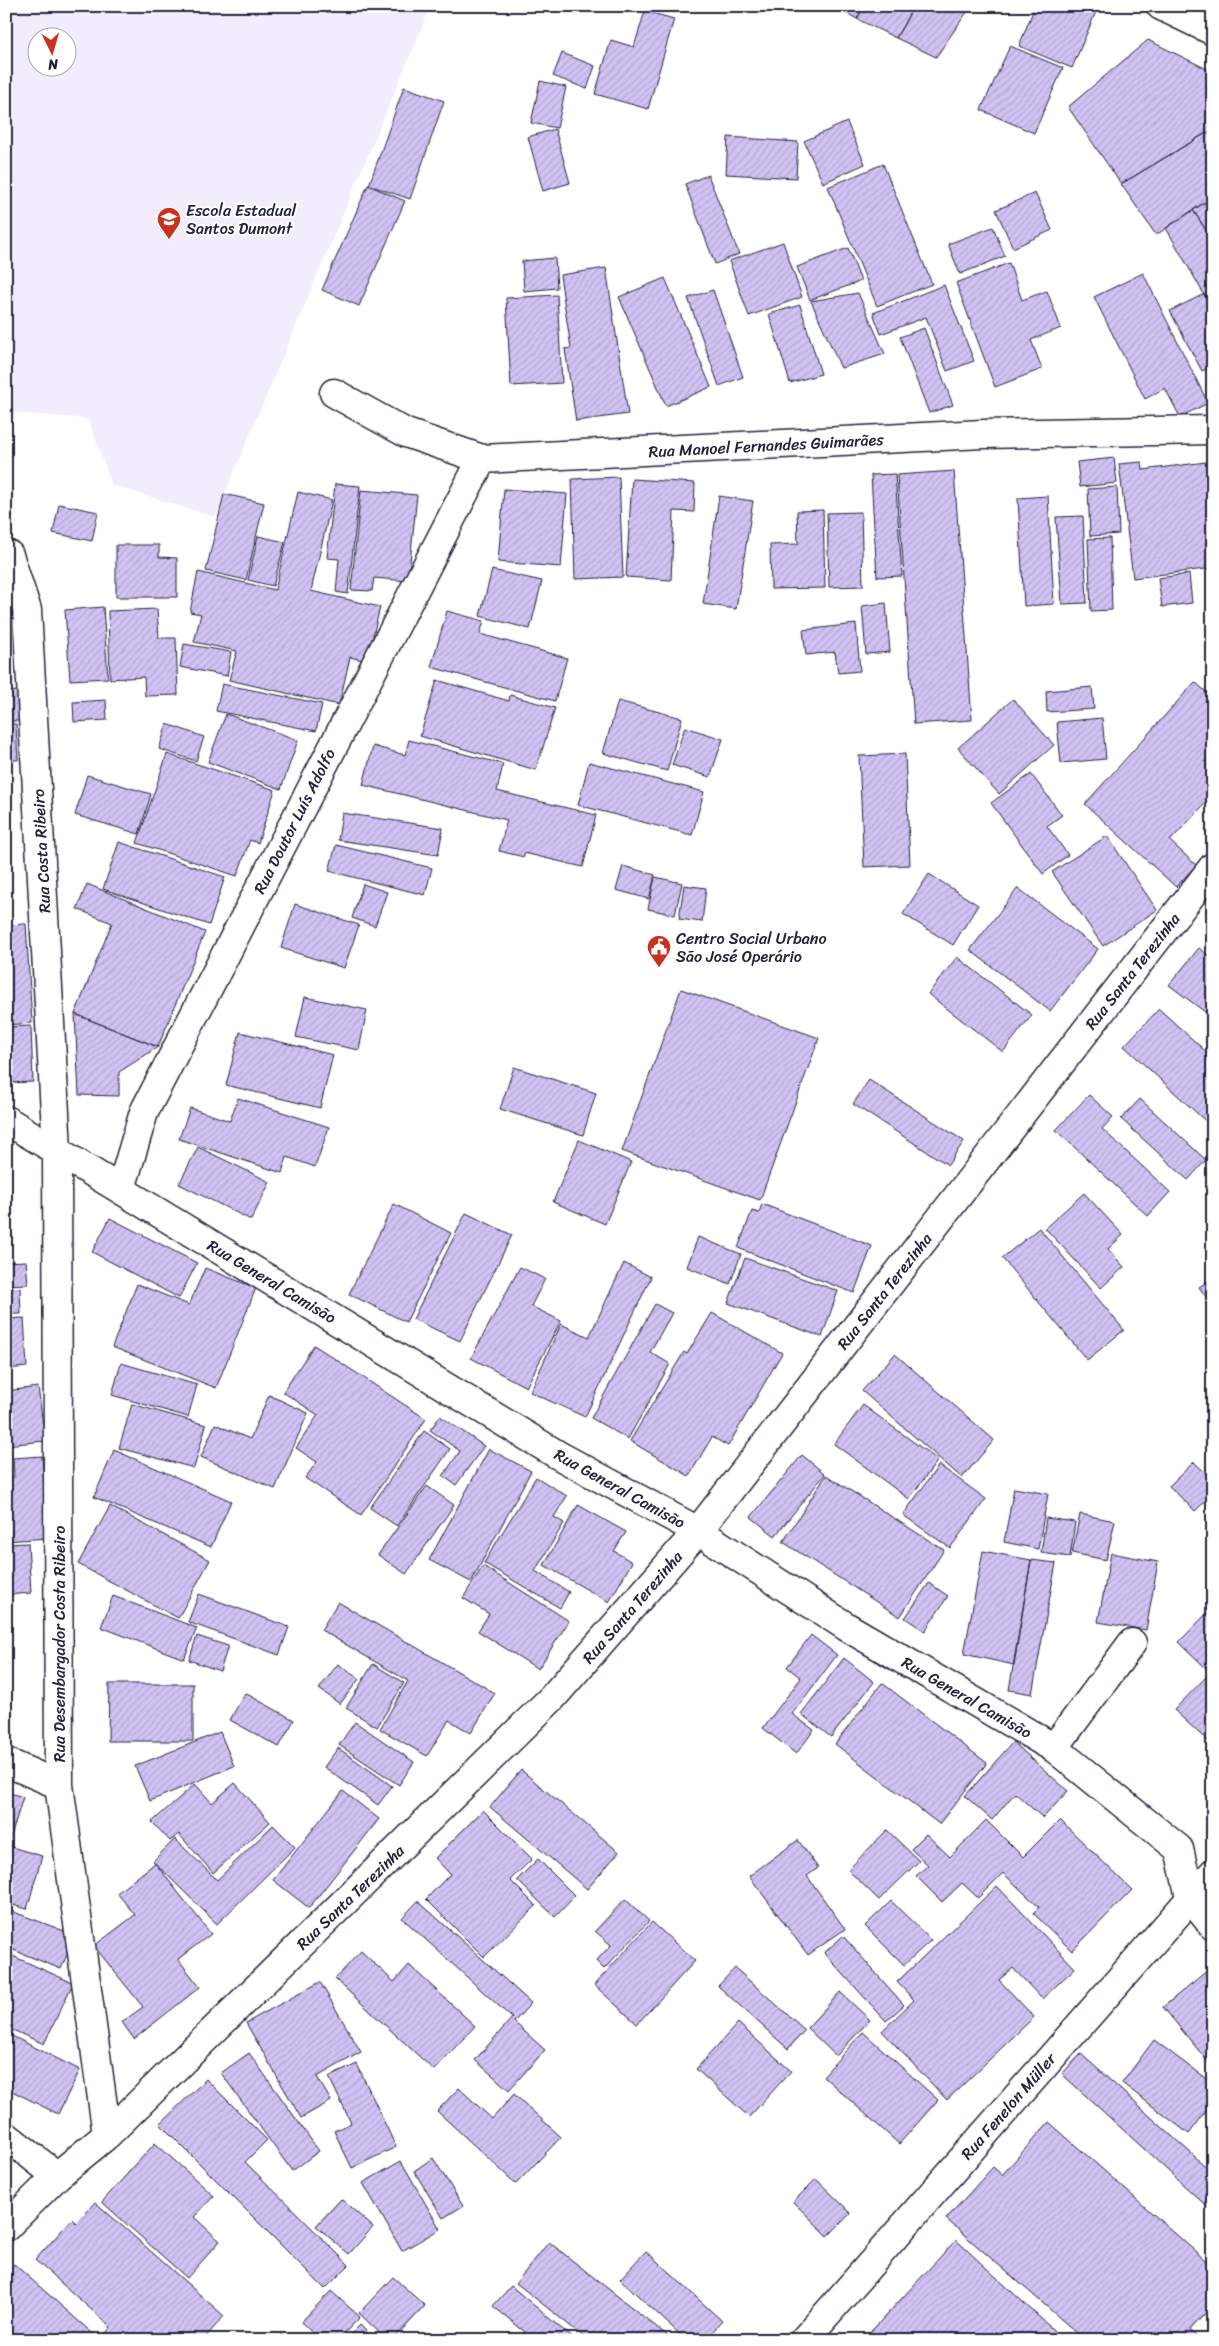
<svg xmlns="http://www.w3.org/2000/svg" width="1219" height="2346" font-family="Sriracha,sans-serif">
<style>
.built{fill:#f1edfc;fill-rule:evenodd}
.building{fill:url(#building-hatch);stroke:#22223b}
.lines{fill:none;stroke-linecap:round;stroke-linejoin:round}
.street-casing{stroke:#22223b;stroke-width:31}
.secondary-casing{stroke:#22223b;stroke-width:31}
.street{stroke:#fff;stroke-width:28}
.secondary{stroke:#fff;stroke-width:28}
.labels{text-anchor:middle;stroke-width:4;stroke-linejoin:round;paint-order:stroke}
.poi-label{font-size:16px;fill:#22223b;stroke:#fff;text-anchor:start}
.street-label{font-size:16px;fill:#22223b;stroke:#fff}
</style>
<defs>
<pattern id="building-hatch" width="6" height="6" patternUnits="userSpaceOnUse" patternTransform="scale(1.25)"><rect width="6" height="6" fill="#d1c3f4"/><path d="M-1 1l2-2M0 6l6-6M5 7l2-2" fill="none" stroke="#b3a7d2"/></pattern>
</defs>
<rect width="100%" height="100%" fill="#fff"/>
<filter id="ink" filterUnits="userSpaceOnUse"><feTurbulence type="fractalNoise" baseFrequency=".02" numOctaves="2"/><feDisplacementMap in="SourceGraphic" scale="10" xChannelSelector="R" yChannelSelector="G"/><feConvolveMatrix kernelMatrix="1 2 1 2 8 2 1 2 1" color-interpolation-filters="sRGB"/></filter>
<g filter="url(#ink)">
<!-- built -->
<path class="built" d="M6,6H431L215,517L112,485L88,419L6,412ZM38,38H68V68H38Z"/>
<!-- building -->
<path class="building" d="M623,6H638L632,13Z
M834,6H864L857,19Z
M864,6H914L896,38L857,19Z
M914,6H971L936,57L896,38Z
M1035,6L1098,7L1072,68L1019,46Z
M645,11L674,19L648,109L595,94L611,40L634,47Z
M1148,40L1213,72V129L1121,184L1068,107Z
M1010,46L1063,68L1034,133L981,110Z
M562,53L595,66L587,89L553,76Z
M540,81L566,87L557,128L531,123Z
M404,87L444,101L410,199L369,185Z
M847,122L865,164L823,183L804,141Z
M555,129L570,183L543,191L528,137Z
M1213,129V197L1156,235L1121,184Z
M728,137L798,142L796,178L726,174Z
M883,164L932,284L877,306L828,187Z
M708,175L739,254L715,264L685,184Z
M368,185L405,201L359,306L322,290Z
M1035,193L1052,230L1013,248L996,210Z
M1213,197V241L1193,210Z
M1193,210L1213,241V310L1166,228Z
M993,227L1005,256L960,274L948,244Z
M783,242L802,297L749,316L729,261Z
M848,248L861,281L810,300L797,267Z
M555,258L557,288L524,291L522,261Z
M1009,263L1022,300L1047,291L1061,328L1031,340L1042,369L995,387L956,283Z
M606,268L628,414L576,421L565,349L571,348L560,275Z
M1143,273L1208,403L1180,417L1165,388L1145,399L1094,297Z
M665,278L711,387L666,406L619,297Z
M944,285L974,361L947,371L926,317L881,334L873,313Z
M713,290L743,377L719,386L688,298Z
M858,293L885,354L841,368L811,301Z
M1204,294L1213,310V366L1202,371L1170,311Z
M557,295L562,383L511,386L506,298Z
M800,305L821,374L790,383L769,314Z
M924,328L953,405L929,413L900,337Z
M1114,458L1117,483L1080,487L1077,462Z
M1142,462L1143,470L1206,462L1213,514V568L1133,578L1119,464Z
M954,471L972,720L914,724L897,475Z
M895,474L902,576L877,577L871,475Z
M619,477L623,577L575,579L572,479Z
M632,479L695,483L694,512L674,511L671,580L626,577Z
M335,484L360,486L348,594L336,592L339,559L327,558Z
M1117,487L1119,534L1090,536L1088,489Z
M504,489L567,494L561,567L498,562Z
M361,490L417,495L408,581L374,578L372,591L351,590Z
M298,492L332,500L311,591L380,607L367,661L350,657L339,705L229,680L237,651L194,642L201,614L190,612L198,572L275,590Z
M224,494L264,503L246,580L206,571Z
M719,496L753,501L736,609L703,604Z
M1048,496L1054,604L1024,606L1018,498Z
M59,504L98,512L92,541L53,533Z
M823,510L825,588L771,589L770,545L798,544L797,511Z
M861,512L863,586L829,587L827,513Z
M1083,516L1087,603L1062,604L1056,517Z
M258,536L285,542L273,586L248,580Z
M1110,538L1112,610L1091,611L1088,539Z
M116,545H159V557L177,558V597H116Z
M492,570L542,581L530,629L480,616Z
M1189,574L1192,603L1162,607L1158,578Z
M886,603L890,652L866,654L862,606Z
M103,607L108,678L70,680L65,610Z
M157,609L159,638H176L178,695L145,696L144,677L110,679L108,611Z
M447,611L484,621L480,634L567,658L555,701L431,667Z
M856,624L860,671L838,673L835,652L806,655L803,630Z
M184,644L231,652L227,676L180,667Z
M437,680L509,701L510,695L555,708L536,770L420,736Z
M1195,682L1213,698V795L1170,841L1196,865L1176,887L1085,804Z
M222,684L322,704L316,731L216,711Z
M1092,687L1094,709L1047,712L1046,691Z
M19,691L20,721H6V692Z
M1013,699L1054,745L999,794L958,748Z
M106,700L107,720L74,722L73,702Z
M618,701L682,718L667,771L603,753Z
M226,714L298,740L281,789L208,762Z
M1102,718L1106,759L1061,763L1057,722Z
M6,724H16L18,760H6Z
M167,724L204,737L196,761L159,749Z
M685,727L723,739L710,777L672,765Z
M409,740L503,764L497,791L596,815L583,867L524,853V857L499,851L507,820L363,785L373,746L405,755Z
M167,754L275,790L258,843L250,840L237,876L137,843Z
M905,754L910,865L864,867L859,756Z
M589,762L704,792L692,835L578,805Z
M1031,774L1062,815L1047,826L1068,855L1043,874L991,803Z
M87,775L151,794L139,834L75,815Z
M342,813L443,828L438,855L338,840Z
M1107,836L1157,910L1103,946L1052,872Z
M119,842L225,877L209,925L103,889Z
M336,845L432,868L425,895L329,871Z
M623,866L655,875L649,899L616,890Z
M929,874L978,905L953,945L903,914Z
M655,877L682,883L675,915L648,909Z
M87,884L205,932L158,1047L75,1014L112,923L77,909Z
M363,884L387,892L375,926L352,918Z
M684,885L706,888L702,922L679,919Z
M1018,888L1098,949L1050,1011L970,950Z
M295,904L359,925L344,968L281,948Z
M26,924L32,1023L6,1025V925Z
M1199,948L1213,959V1018L1169,985Z
M957,957L1032,1015L1003,1052L928,994Z
M681,989L819,1038L760,1200L622,1151Z
M305,997L367,1010L359,1050L296,1037Z
M1159,1009L1213,1058V1128L1124,1046Z
M75,1014L158,1047L119,1072V1096L79,1095Z
M31,1026L33,1082L6,1083V1027Z
M240,1032L333,1055L320,1108L226,1085Z
M514,1067L596,1093L583,1135L500,1109Z
M869,1080L964,1141L948,1165L853,1104Z
M1089,1095L1113,1117L1102,1129L1170,1192L1148,1216L1056,1130Z
M238,1098L329,1127L315,1167L287,1157L282,1173L179,1139L190,1108L230,1121Z
M1140,1099L1206,1160L1188,1180L1121,1119Z
M579,1140L631,1162L605,1224L553,1202Z
M198,1147L270,1182L251,1220L179,1184Z
M1084,1193L1123,1235L1108,1249L1124,1267L1101,1288L1045,1228Z
M394,1204L451,1233L406,1322L349,1294Z
M762,1204L872,1246L854,1293L738,1248L752,1211L759,1213Z
M466,1213L512,1235L460,1341L413,1319Z
M110,1218L197,1263L179,1298L92,1252Z
M1039,1228L1124,1330L1087,1360L1002,1258Z
M698,1237L741,1254L730,1284L687,1267Z
M745,1258L838,1291L822,1337L728,1303Z
M26,1261L28,1284L6,1285V1262Z
M624,1263L651,1277L585,1417L530,1392L561,1324L589,1337Z
M520,1267L545,1279L531,1306L561,1321L526,1387L471,1358Z
M205,1268L256,1288L216,1388L112,1347L137,1284L189,1305Z
M1213,1278V1307L1199,1287Z
M20,1288L21,1314H6V1289Z
M655,1304L672,1313L650,1352L670,1364L628,1439L591,1418Z
M712,1313L782,1353L728,1446L712,1437L689,1476L630,1441L684,1352L687,1354Z
M24,1318L27,1367L6,1369V1319Z
M314,1345L426,1419L361,1515L305,1478L317,1462L296,1448L318,1415L283,1392Z
M895,1354L994,1440L962,1478L862,1391Z
M121,1363L197,1385L188,1417L112,1395Z
M38,1387L45,1441L6,1445V1391Z
M269,1395L308,1413L275,1489L201,1457L215,1424L250,1439Z
M132,1404L206,1425L194,1468L119,1448Z
M863,1405L938,1460L909,1499L834,1444Z
M440,1416L484,1446L456,1485L443,1476L460,1451L430,1430Z
M424,1431L450,1449L397,1526L370,1508Z
M489,1449L531,1471L471,1582L429,1560Z
M114,1450L231,1501L211,1547L94,1497Z
M802,1455L825,1474L775,1536L751,1517Z
M42,1456L47,1538L6,1541V1477H14L13,1458Z
M1194,1462L1213,1480V1494L1195,1511L1169,1486Z
M939,1465L986,1499L950,1548L903,1515Z
M826,1475L944,1550L900,1617L783,1542Z
M536,1477L567,1496L554,1517L564,1523L535,1571L569,1592L560,1608L484,1563Z
M427,1486L454,1505L406,1574L378,1555Z
M1014,1488L1048,1494L1038,1549L1004,1542Z
M578,1505L626,1532L614,1551L632,1562L609,1602L544,1565Z
M110,1506L210,1560L178,1618L78,1564Z
M1080,1514L1115,1521L1106,1560L1072,1553Z
M1046,1518L1075,1522L1070,1557L1041,1553Z
M28,1543L31,1593L6,1595V1544Z
M983,1551L1031,1560L1014,1665L964,1654Z
M1111,1553L1158,1562L1146,1630L1098,1622Z
M1031,1560L1056,1563L1032,1694L1009,1690Z
M483,1566L569,1621L538,1669L478,1631L489,1614L463,1598Z
M929,1583L948,1596L925,1631L905,1618Z
M199,1594L289,1627L279,1655L188,1622Z
M113,1596L197,1628L184,1659L101,1627Z
M338,1602L495,1693L471,1733L449,1720L427,1756L380,1729L408,1681L321,1630Z
M1213,1607V1675L1179,1642Z
M811,1635L837,1655L792,1714L814,1730L796,1754L763,1728L801,1678L787,1667Z
M197,1636L228,1646L220,1671L189,1660Z
M844,1658L874,1682L831,1737L801,1714Z
M338,1664L359,1679L340,1704L319,1689Z
M373,1664L404,1683L377,1727L346,1708Z
M1207,1676L1213,1681V1746L1174,1710Z
M882,1683L987,1763L939,1824L835,1744Z
M109,1684H193V1741H108Z
M245,1693L294,1720L279,1747L230,1720Z
M355,1722L414,1762L399,1785L339,1745Z
M220,1732L234,1766L150,1801L135,1766Z
M1013,1742L1068,1791L1043,1818L1015,1793L992,1820L965,1796Z
M338,1748L392,1786L378,1805L324,1767Z
M521,1770L619,1852L587,1889L490,1807Z
M235,1783L270,1822L213,1873L179,1834L170,1841L152,1822L195,1784L212,1803Z
M343,1791L379,1819L309,1908L273,1880Z
M6,1792L23,1797L8,1846L42,1856L27,1909L6,1903Z
M483,1810L532,1859L510,1880L536,1906L484,1957L426,1899L450,1874L435,1858Z
M986,1820L1023,1857L1060,1820L1132,1890L1072,1951L1033,1913L1039,1907L1003,1873L978,1898L962,1883L942,1902L916,1876L928,1865L911,1849L926,1834L950,1857Z
M273,1825L295,1847L217,1924L153,1861L175,1839L217,1880Z
M887,1830L919,1861L879,1900L848,1870Z
M798,1840L818,1868L807,1876L845,1929L808,1955L749,1876Z
M538,1859L575,1896L555,1917L517,1880Z
M155,1863L211,1934L178,1959L200,1987L134,2039L122,2022L143,2007L94,1946L135,1915L117,1893Z
M997,1886L1075,1968L1042,1999L1013,1968L999,1980L1034,2017L947,2100L882,2031L914,2000L897,1982Z
M625,1899L649,1921L604,1969L596,1961L611,1945L595,1931Z
M418,1901L531,2003L514,2022L545,2050L509,2090L475,2060L512,2018L402,1918Z
M891,1901L931,1940L904,1965L865,1926Z
M6,1909L75,1935L61,1969L6,1947Z
M652,1922L695,1961L637,2024L594,1985Z
M843,1936L904,2005L886,2021L824,1953Z
M361,1951L394,1982L409,1965L475,2026L434,2070L335,1979Z
M6,1953L73,1983L44,2044L6,2027Z
M735,1968L805,2030L788,2049L718,1986Z
M1208,1970L1213,1976V2068L1163,2007Z
M320,1982L361,2052L317,2077L331,2101L301,2118L246,2023Z
M840,1992L870,2020L836,2056L807,2028Z
M738,2023L791,2071L749,2117L696,2069Z
M863,2032L938,2100L899,2144L823,2076Z
M6,2033L80,2070L58,2114L6,2088Z
M1154,2040L1213,2084V2102L1189,2134L1122,2083Z
M249,2053L319,2151L292,2171L221,2073Z
M1081,2054L1213,2173V2212L1062,2074Z
M357,2064L396,2147L352,2168L334,2131L351,2123L329,2077Z
M206,2079L267,2140L245,2162L349,2265L325,2289L160,2124Z
M459,2088L492,2119L514,2094L561,2137L516,2184L437,2111Z
M1049,2122L1213,2267V2305L1190,2330L1200,2340H1085L946,2219L993,2167L1002,2175Z
M155,2143L214,2196L194,2217L220,2241L187,2278L102,2202Z
M433,2158L463,2206L443,2218L414,2171Z
M401,2161L440,2229L402,2251L363,2183Z
M6,2165L12,2170L6,2177Z
M816,2179L851,2213L828,2236L793,2202Z
M341,2199L373,2227L349,2254L316,2226Z
M95,2202L224,2316L203,2340H17L6,2330V2273L14,2264L100,2340L111,2327L35,2260L72,2219L76,2223Z
M956,2240L1064,2340H863Z
M549,2242L673,2340H588L516,2283Z
M646,2251L722,2321L705,2340H686L620,2279Z
M393,2277L425,2306L393,2340H387L359,2313Z
M511,2286L575,2340H518L525,2332L493,2306Z
M331,2291L360,2317L338,2340H320L301,2322Z
M360,2325L375,2340H345Z
M281,2334L287,2340H275Z"/>
<g class="lines">
<defs>
<path id="street" d="M334,393L406,433L482,459L983,434L1213,430
M6,554L9,555L27,610L57,1149L59,1785L107,2135
M121,1189L144,1112L482,459
M1054,1748L1132,1643
M6,1762L59,1785
M6,2136L57,2176
M6,2227L57,2176L107,2135L552,1698L698,1531L1213,867
M804,2340L1213,1873"/>
<path id="secondary" d="M1161,6L1213,31
M6,1120L558,1455L698,1531L847,1627L1054,1748L1179,1849L1190,1897L1213,1926"/>
</defs>
<!-- street casing -->
<use href="#street" class="street-casing"/>
<!-- secondary casing -->
<use href="#secondary" class="secondary-casing"/>
<!-- street -->
<use href="#street" class="street"/>
<!-- secondary -->
<use href="#secondary" class="secondary"/>
</g>
</g>
<!-- icons -->
<defs>
<symbol id="school-pin" viewBox="-11 -11 22 30"><path d="M0 17L-7.5 6A9.5 9.5 0 1 1 7.5 6Z" fill="#c8321e" stroke="#fff"/><path d="M0-5L7-2L0 1L-7-2ZM-4 1L0 2.5L4 1V4Q0 6-4 4Z" fill="#fff"/></symbol>
<symbol id="civic-pin" viewBox="-11 -11 22 30"><path d="M0 17L-7.5 6A9.5 9.5 0 1 1 7.5 6Z" fill="#c8321e" stroke="#fff"/><path d="M-.6-6.5H3V-4.5H.6V-3L4-1V1h2V6H-6V1h2V-1L-.6-3ZM-1.2 2.5V6h2.4V2.5Z" fill="#fff"/></symbol>
</defs>
<g fill-rule="evenodd">
<use href="#school-pin" x="155" y="205" width="28" height="38"/>
<use href="#civic-pin" x="645" y="933" width="28" height="38"/>
</g>
<g class="labels">
<!-- poi labels -->
<g class="poi-label">
<text x="186" y="216">Escola Estadual<tspan x="186" dy="18">Santos Dumont</tspan></text>
<text x="676" y="944">Centro Social Urbano<tspan x="676" dy="18">São José Operário</tspan></text>
</g>
<!-- street labels -->
<g class="street-label">
<text transform="translate(766 445) rotate(-3)" y="6">Rua Manoel Fernandes Guimarães</text>
<text transform="translate(294 821) rotate(-63)" y="6">Rua Doutor Luís Adolfo</text>
<text transform="translate(41 851) rotate(-93)" y="6">Rua Costa Ribeiro</text>
<text transform="translate(1132 971) rotate(-52)" y="6">Rua Santa Terezinha</text>
<text transform="translate(272 1281) rotate(31)" y="6">Rua General Camisão</text>
<text transform="translate(884 1291) rotate(-52)" y="6">Rua Santa Terezinha</text>
<text transform="translate(620 1488) rotate(29)" y="6">Rua General Camisão</text>
<text transform="translate(632 1607) rotate(-49)" y="6">Rua Santa Terezinha</text>
<text transform="translate(59 1644) rotate(-90)" y="6">Rua Desembargador Costa Ribeiro</text>
<text transform="translate(967 1697) rotate(30)" y="6">Rua General Camisão</text>
<text transform="translate(350 1897) rotate(-44)" y="6">Rua Santa Terezinha</text>
<text transform="translate(1008 2106) rotate(-49)" y="6">Rua Fenelon Müller</text>
</g>
</g>
<!-- margin -->
<rect width="1219" height="2346" fill="none" stroke="#fff" stroke-width="25"/>
<rect x="12" y="12" width="1194" height="2321" fill="none" stroke="#22223b" stroke-width="2" filter="url(#ink)"/>
<!-- north arrow -->
<g transform="translate(52 52) rotate(175)"><circle r="24" fill="#ffffff" stroke="#a7a7b1"/>
<path d="M0-4L9 19L0 12L-9 19Z" fill="#c8321e"/>
<text y="-8" font-size="14" font-weight="bold" text-anchor="middle" fill="#22223b">N</text>
</g>
</svg>
